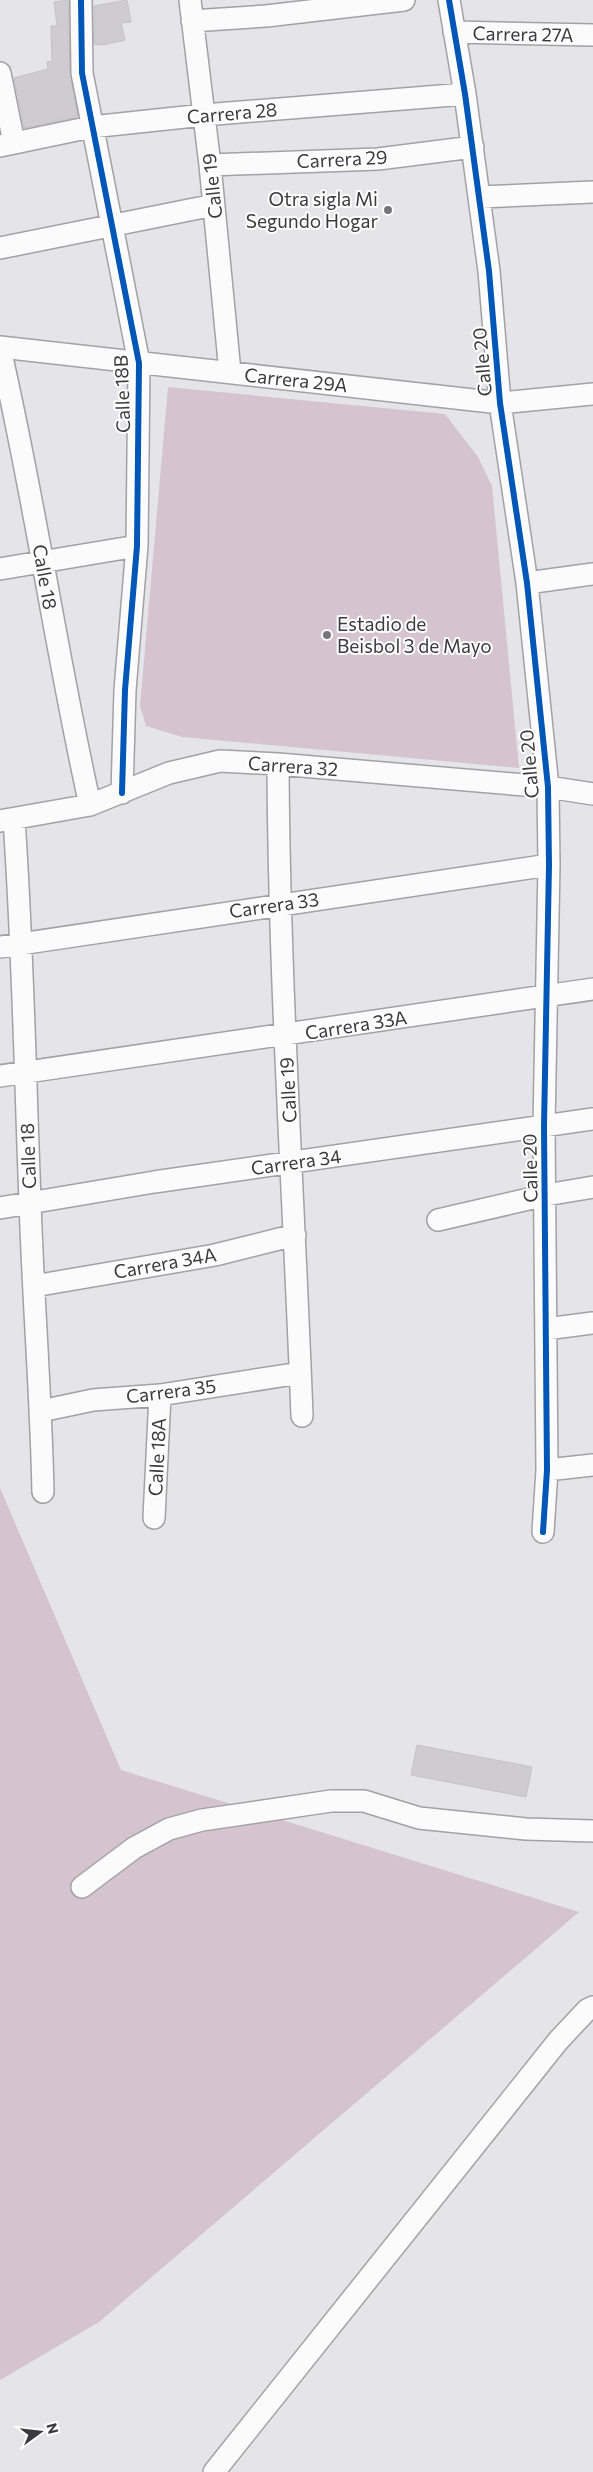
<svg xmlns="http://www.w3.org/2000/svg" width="593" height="2472" font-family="Commissioner,sans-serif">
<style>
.green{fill:#d5c4d0}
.building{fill:#ceccd0;stroke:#c3c2c6}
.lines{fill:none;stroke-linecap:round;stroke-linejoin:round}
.minor-casing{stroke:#a2a2a5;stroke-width:24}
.minor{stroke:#fbfbfc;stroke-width:21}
.cycleway-casing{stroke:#fff;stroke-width:9}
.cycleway{stroke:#0057b8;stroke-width:6}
.poi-dot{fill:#76767a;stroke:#fff;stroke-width:2}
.labels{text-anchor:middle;stroke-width:4;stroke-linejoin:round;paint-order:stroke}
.street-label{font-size:19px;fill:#3b3a3e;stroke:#fff}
.poi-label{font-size:19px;fill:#3b3a3e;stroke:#fff;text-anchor:end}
</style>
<rect width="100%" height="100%" fill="#e4e4e9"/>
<!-- green -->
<path class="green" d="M168,387L445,414L478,457L492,486L519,768L182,737L146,726L140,706Z
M0,1488L121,1770L579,1912L99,2322L0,2380Z"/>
<!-- building -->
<path class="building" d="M68,0L70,73L78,117L24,128L14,78L48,69L47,62L52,61L51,26H57L54,2Z
M127,0L131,22L121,23L125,40L103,45L94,44V6Z
M417,1745L532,1767L526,1797L411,1775Z"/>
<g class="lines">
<defs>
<path id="minor" d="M81,0L82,73L139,363L137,546L125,690L122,793
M190,0L210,165L230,372
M449,0L465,94L489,271L500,403L527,583L548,787L549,865L544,1126L547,1470L543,1532
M192,21L266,16L404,0
M454,32L593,35
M0,73L14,143
M0,146L91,127L204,115L465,94
M210,165L378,159L473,147
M479,197L593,192
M0,248L214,205
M0,347L500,403L593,394
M0,349C35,500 56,653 90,805
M0,569L137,546
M527,583L593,574
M278,764C279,981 294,1199 302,1416
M14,820C23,947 25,1074 30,1201C33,1298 41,1395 43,1492
M0,821L90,805L169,773L220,761L278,764L548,787L593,794
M0,947L549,865
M0,1076L593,989
M0,1208L154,1182L593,1119
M438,1220L546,1195L593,1187
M34,1286L215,1255L295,1235
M546,1329L593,1323
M41,1411L93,1400L160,1395L300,1373
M547,1470L593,1465
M154,1518L160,1395
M82,1887L134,1848L169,1829L202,1820L331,1801H364L419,1818L526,1829L593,1831
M214,2472L558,2041L587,2010L593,2007"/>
</defs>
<!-- minor casing -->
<use href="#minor" class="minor-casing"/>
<!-- minor -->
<use href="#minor" class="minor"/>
<defs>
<path id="cycleway" d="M81,0L82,73L139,363L137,546L125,690L122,793
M449,0L465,94L489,271L500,403L527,583L548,787L549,865L544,1126L547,1470L543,1532"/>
</defs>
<!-- cycleway casing -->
<use href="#cycleway" class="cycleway-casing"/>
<!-- cycleway -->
<use href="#cycleway" class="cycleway"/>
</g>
<!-- markers -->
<g class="poi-dot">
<circle cx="388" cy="210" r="5"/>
<circle cx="327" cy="635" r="5"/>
</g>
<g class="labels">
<!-- street labels -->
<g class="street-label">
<text transform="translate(523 34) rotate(1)" y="7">Carrera 27A</text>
<text transform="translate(232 113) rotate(-5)" y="7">Carrera 28</text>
<text transform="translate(342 159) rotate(-3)" y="7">Carrera 29</text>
<text transform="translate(212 186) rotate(-96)" y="7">Calle 19</text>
<text transform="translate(482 362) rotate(-95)" y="7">Calle 20</text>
<text transform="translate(296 380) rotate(6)" y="7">Carrera 29A</text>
<text transform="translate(122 394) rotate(-92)" y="7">Calle 18B</text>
<text transform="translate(45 577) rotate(80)" y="7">Calle 18</text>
<text transform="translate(529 764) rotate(-95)" y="7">Calle 20</text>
<text transform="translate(293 766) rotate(4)" y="7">Carrera 32</text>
<text transform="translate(274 905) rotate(-8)" y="7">Carrera 33</text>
<text transform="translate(356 1025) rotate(-9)" y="7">Carrera 33A</text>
<text transform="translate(288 1090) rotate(-93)" y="7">Calle 19</text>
<text transform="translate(28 1156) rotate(-92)" y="7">Calle 18</text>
<text transform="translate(296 1162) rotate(-8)" y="7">Carrera 34</text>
<text transform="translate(530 1168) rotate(-91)" y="7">Calle 20</text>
<text transform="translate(165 1263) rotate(-10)" y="7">Carrera 34A</text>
<text transform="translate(171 1391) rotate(-7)" y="7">Carrera 35</text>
<text transform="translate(157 1457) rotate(-87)" y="7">Calle 18A</text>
</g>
<!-- poi labels -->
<g class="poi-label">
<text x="378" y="206">Otra sigla Mi<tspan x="378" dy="22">Segundo Hogar</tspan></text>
<text x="337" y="631" text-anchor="start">Estadio de<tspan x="337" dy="22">Beisbol 3 de Mayo</tspan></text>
</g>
</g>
<!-- north arrow -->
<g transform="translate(40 2432) rotate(75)" stroke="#ffffff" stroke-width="4" paint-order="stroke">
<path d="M0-4L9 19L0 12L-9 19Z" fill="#3b3a3e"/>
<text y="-8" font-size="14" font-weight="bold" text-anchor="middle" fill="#3b3a3e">N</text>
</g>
</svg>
